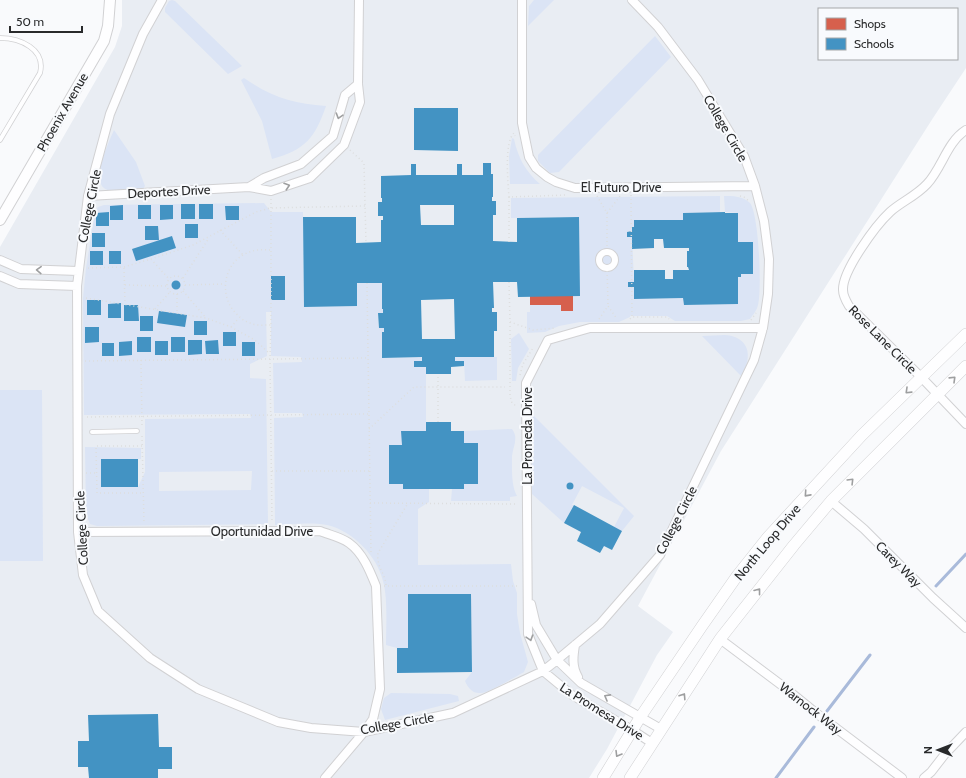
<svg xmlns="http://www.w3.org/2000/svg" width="966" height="778" font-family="Cabin,sans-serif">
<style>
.built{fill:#e9edf3;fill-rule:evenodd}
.green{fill:#dbe4f5;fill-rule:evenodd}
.shops{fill:#d6604d}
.schools{fill:#4393c3;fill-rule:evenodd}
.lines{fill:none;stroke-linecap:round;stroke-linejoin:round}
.stream{stroke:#a9bada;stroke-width:3}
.service-casing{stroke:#d1d1d3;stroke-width:5.5}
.pedestrian-casing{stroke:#d1d1d3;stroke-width:8}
.minor-casing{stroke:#d1d1d3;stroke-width:10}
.tertiary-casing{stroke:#d1d1d3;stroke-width:12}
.secondary-casing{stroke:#d1d1d3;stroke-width:12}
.path{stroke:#dddede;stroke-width:1.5;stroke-dasharray:1 3;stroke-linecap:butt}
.service{stroke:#fefeff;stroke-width:4}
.pedestrian{stroke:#fefeff;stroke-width:6}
.minor{stroke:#fefeff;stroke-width:8}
.tertiary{stroke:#fefeff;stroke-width:10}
.secondary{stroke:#fefeff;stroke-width:11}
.oneway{stroke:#9e9fa0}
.labels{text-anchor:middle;stroke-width:4;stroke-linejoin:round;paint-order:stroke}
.street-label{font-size:13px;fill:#292a2b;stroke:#f8fafd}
</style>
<rect width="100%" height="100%" fill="#f9fafc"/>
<!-- built -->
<path class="built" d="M122,0H966V68L933,118L721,451L638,606L673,632L657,655L607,749L589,778H0V247L115,47L122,26ZM819,9H957V59H819Z"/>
<!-- green -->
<path class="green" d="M172,0L175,1L242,66L228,74L165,12V8L169,1Z
M534,0H554L528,26L529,6Z
M655,36L671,57L559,172L550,173L538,161V155Z
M244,78C271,97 293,104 326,106C315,138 305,150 272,159L262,121L241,80Z
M114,130L136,162L145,186L143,189C135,189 116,192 108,190C88,185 109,142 114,130Z
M512,138L514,139C518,158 526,172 540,184H510L509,156Z
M720,196V212L683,213V220H634V227H632V231L627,232V237H632L634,282H628V286L634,287L635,299L683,298L684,305L738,304V277H741V274H753V242H738V213L725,212L724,196C733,196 743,196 750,203C759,214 762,290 758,305C757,310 753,315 750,319L741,321H675L667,316H630V317L619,322H580L559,326L545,332L527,333V312H530V305H561V311H573V296L579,217L511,218V198Z
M264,203L271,212H303L304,307L356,306L357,283H382V309H383V313L378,314L379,328H384V332H382V358L422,357V361H414V367H426V431H402L403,489H429V502L418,509V565L511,564L513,581L517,593V614L520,633L528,662L524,672C517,676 488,693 481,693C473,694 468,688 465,681L472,672L471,594H408V648H397L386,645C386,626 388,599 383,581C377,556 353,531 327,525C311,522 292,524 275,525L274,418L303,417L302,413H274L273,363L302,362L301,357L271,356V312H266L267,356L250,364V378L266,379L268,524L97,526L90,524L86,514L85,447L141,448V459H101L138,487L145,472V419L251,418L250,414L84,415L83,298L86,268L95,212L98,207L104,205ZM271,276L285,300H271ZM252,471L251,490L159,491V472Z
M519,333L529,349L518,368L516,381H512L511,339Z
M725,335C740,336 751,345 747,362C746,367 743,372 741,376L702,336Z
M455,357H497V380L465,381L464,361H455Z
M0,390H42L43,561H0Z
M533,415L634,516L622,531L614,527L624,508L582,486L572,505H574L564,523L532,494Z
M512,429C519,438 513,446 512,456C512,469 511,485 517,496L510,497V501H451L452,489H464V484H478L464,443V431Z
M391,693L450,694L458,696L459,701L385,720L381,709L384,698Z"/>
<!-- shops -->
<path class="shops" d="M530,296H573V311H561V305H530Z"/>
<!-- schools -->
<path class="schools" d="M414,108H458V151L414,150Z
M483,163H491V174H493V197H492V201H496V215H493V241L517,242V218L579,217L580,296L518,297L517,282H493L494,308H492V312H497V331H494V357H455V361H464V366L451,367V374H426V367H414V361H422V357L382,358V332H384V328H379L378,313H383V309H382V283H357V306L304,307L303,217H356V243L381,242V220H383V216H378V202H382V198H381V176L411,175V164H416V175H457V164H462V175H483ZM420,205H454V225H421ZM454,299L455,339H422L421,300Z
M181,204H195V219H181Z
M199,204H213V219H199Z
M123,205V220H110V206Z
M138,205H151V219H138Z
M160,205H173V219L160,220Z
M225,206H239V220H226Z
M109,212V226H96V213Z
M725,212V213H738V242H753V274H741V277H738V304L684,305L683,298L634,299V287H628V282H634V270H665V279H673V270H689L688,267H687V251H689V248H664L663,239H654V248L632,249V237H627V232L632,231V227H634V220H683V213Z
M185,224H198V238H185Z
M145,226H158L159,240H145Z
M92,233H105V247H92Z
M172,236L176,248L136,261L132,249Z
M90,251H103V265H90Z
M109,251H121V264H109Z
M271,276H285V300H271Z
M171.5 285a4.5 4.5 0 1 1 9 0a4.5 4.5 0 1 1-9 0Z
M87,300H101V315H87Z
M121,303V318H108V304Z
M124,305H138L139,321H124Z
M159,311L187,315L185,327L157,323Z
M140,316H153V331H140Z
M194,321H207V335H194Z
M85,327H99V342L85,343Z
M223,332H236V346H223Z
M137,337H151V352H137Z
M171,337H185V352H171Z
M188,340H202V354L188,355Z
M218,340L219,354H206L205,341Z
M132,341V355L119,356V342Z
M155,341H168V355H155Z
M242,342H255V356H242Z
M102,343H114V356H102Z
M426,422H451V431H464V443H478V484H464V489H403V484H389V445H402L401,431H426Z
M101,459H138V487H101Z
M566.5 486a3.5 3.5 0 1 1 7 0a3.5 3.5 0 1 1-7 0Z
M574,505L622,531L612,550L604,546L600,553L577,541L581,532L564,523Z
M408,594H471L472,672L397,673V648H408Z
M158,714L159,747H172V769H158V778H89L88,767H78V741H89L88,715Z"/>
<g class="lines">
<!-- stream -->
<path class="stream" d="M936,586L966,554
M827,711L870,655
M776,778L814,727"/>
<defs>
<path id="service" d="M0,38C20,38 46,49 40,73L0,140
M92,432L137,431"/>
<path id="pedestrian" d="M599 260a8 8 0 1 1 16 0a8 8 0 1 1-16 0Z"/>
<path id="minor" d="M162,0L143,34L110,114L88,196L77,286L78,532L83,575L98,611L150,658L198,689L278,722L311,728L364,732L453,713L543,671L557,660L600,624L660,555L754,360L763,328L768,294L769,259L764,221L755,186L744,156L698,80L658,27L632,0
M522,0V123L529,157L536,168L547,177L556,182L575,188L755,186
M966,130C947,142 942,168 927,184C916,196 901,202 890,212C876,225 842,271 843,290C843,296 846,301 849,306L922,378L966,424
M249,187L264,178L301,164L333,136L345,95L358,84
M88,196L249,187L271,191L310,178L344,145L360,102L358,84L359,0
M0,260L21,269L78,271
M0,276L19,284L77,286
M831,501L864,529L933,598L966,628
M78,532L320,531C330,535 341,537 349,543C363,553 370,571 376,586L380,689L373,719L364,732L325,778
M531,604L536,625L557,660L581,683L661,729
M720,639L784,687L816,713L902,778
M575,645C573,657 572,667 578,677
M652,743L632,730L572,695L543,671L528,634L526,383L548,340L590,328H763
M924,778L931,772L945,754L966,732"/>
<path id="tertiary" d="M0,220L104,41L108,26L110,0"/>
<path id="secondary" d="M603,778L641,716L702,626L737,576L768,537L862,435L966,334
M630,778L720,639L794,545L831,501L966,366"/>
</defs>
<!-- service casing -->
<use href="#service" class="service-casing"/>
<!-- pedestrian casing -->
<use href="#pedestrian" class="pedestrian-casing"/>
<!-- minor casing -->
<use href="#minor" class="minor-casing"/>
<!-- tertiary casing -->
<use href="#tertiary" class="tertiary-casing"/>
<!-- secondary casing -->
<use href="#secondary" class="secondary-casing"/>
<!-- path -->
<path class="path" d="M350,150L364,163L366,243
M631,195L632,317
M597,196L607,213L620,196
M740,196L744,197L749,201
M509,197C508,183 504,142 514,133L515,136
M271,199V325L270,359L272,523
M607,213V252
M220,230L243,255
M509,242V197L567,195
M270,250C261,249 251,250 243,255C224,266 220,293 233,310C238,316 243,321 250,323C257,326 264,325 271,325
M151,259L169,279
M607,267L608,305
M88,268L124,267L151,259L193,245L256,212L270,208L365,206
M124,268L125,304
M167 285a9 9 0 1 1 18 0a9 9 0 1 1-18 0Z
M183,278L209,238
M509,282L510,322L533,330L556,328
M367,283L371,553
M125,285L167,286
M185,285L225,284
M183,291L206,318
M177,294V312
M86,298L206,318L231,327L255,340L270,354
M155,309L170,292
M599,319L608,306L617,319
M630,319L632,317H667L669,319
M751,320L756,313
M510,322V396L512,403L515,405L518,404
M231,327L239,318
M141,360L142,426
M85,361L368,358
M520,375L523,364L533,348
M87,417L369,414
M438,422V374
M369,429L414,387H505
M142,436L144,524
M142,446H96L97,493H143
M272,471H370
M86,473H97
M370,503L518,504
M386,585C385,573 376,566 378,553L408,503
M384,586H518"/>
<!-- service -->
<use href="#service" class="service"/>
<!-- pedestrian -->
<use href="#pedestrian" class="pedestrian"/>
<!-- minor -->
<use href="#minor" class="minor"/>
<!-- tertiary -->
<use href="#tertiary" class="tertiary"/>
<!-- secondary -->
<use href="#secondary" class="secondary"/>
</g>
<!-- one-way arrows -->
<defs><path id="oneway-chevron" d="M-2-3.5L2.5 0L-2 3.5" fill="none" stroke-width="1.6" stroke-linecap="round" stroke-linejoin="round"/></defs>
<g class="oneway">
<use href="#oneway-chevron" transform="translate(339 116) rotate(107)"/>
<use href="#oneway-chevron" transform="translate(287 186) rotate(-18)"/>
<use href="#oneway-chevron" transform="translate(39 270) rotate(-178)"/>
<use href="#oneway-chevron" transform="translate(953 379) rotate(-44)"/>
<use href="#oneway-chevron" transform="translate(908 391) rotate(136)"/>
<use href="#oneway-chevron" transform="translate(851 481) rotate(-45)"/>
<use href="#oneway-chevron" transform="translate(807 494) rotate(132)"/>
<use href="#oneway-chevron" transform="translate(758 591) rotate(-52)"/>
<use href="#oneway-chevron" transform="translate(530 638) rotate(72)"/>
<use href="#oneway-chevron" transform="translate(683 696) rotate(-57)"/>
<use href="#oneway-chevron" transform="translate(607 697) rotate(-151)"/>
<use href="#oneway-chevron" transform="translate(618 754) rotate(121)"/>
</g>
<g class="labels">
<!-- street labels -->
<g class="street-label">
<text transform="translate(62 112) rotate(-60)" y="5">Phoenix Avenue</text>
<text transform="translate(726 128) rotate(60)" y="5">College Circle</text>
<text x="621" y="192">El Futuro Drive</text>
<text transform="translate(169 191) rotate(-3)" y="5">Deportes Drive</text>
<text transform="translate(89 206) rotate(-79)" y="5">College Circle</text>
<text transform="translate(883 339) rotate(45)" y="5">Rose Lane Circle</text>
<text transform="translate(527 436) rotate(-90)" y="5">La Promeda Drive</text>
<text transform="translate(676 520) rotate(-63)" y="5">College Circle</text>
<text transform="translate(81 528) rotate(-93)" y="5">College Circle</text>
<text x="262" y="536">Oportunidad Drive</text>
<text transform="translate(767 542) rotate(-50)" y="5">North Loop Drive</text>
<text transform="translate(899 564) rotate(45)" y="5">Carey Way</text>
<text transform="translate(811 708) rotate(38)" y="5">Warnock Way</text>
<text transform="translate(602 711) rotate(32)" y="5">La Promesa Drive</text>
<text transform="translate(397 723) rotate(-10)" y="5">College Circle</text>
</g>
</g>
<!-- legend -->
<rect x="818" y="8" width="140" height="52" fill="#f8fafd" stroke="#a5a7a9"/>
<rect x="826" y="18" width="20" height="12" fill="#d6604d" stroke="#a5a7a9"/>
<text x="854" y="28" font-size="12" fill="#292a2b">Shops</text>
<rect x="826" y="38" width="20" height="12" fill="#4393c3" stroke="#a5a7a9"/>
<text x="854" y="48" font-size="12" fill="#292a2b">Schools</text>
<!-- north arrow -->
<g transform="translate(938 750) rotate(270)" stroke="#f8fafd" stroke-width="3" paint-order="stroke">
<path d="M0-3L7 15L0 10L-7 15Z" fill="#292a2b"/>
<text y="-6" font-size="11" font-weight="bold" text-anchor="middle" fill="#292a2b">N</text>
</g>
<!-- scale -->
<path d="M10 26v6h72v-6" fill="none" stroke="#292a2b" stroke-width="2"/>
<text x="16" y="26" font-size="12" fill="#292a2b" stroke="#f8fafd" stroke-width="3" paint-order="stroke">50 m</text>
</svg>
